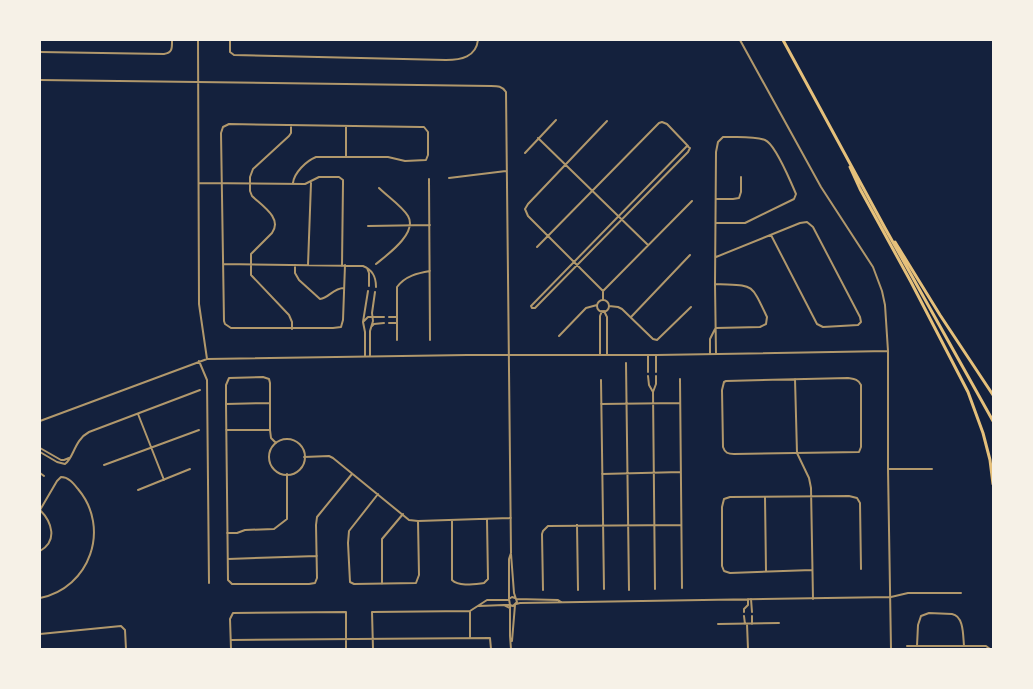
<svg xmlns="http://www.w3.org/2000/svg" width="1033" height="689" font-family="Barlow,sans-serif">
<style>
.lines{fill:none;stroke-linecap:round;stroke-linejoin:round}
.minor{stroke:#b1986c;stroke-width:2}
.trunk{stroke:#e5c07b;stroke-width:3}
</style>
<rect width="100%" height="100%" fill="#14213d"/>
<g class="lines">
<!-- minor -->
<path class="minor" d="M198,40L199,304L207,359
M230,40V52L234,55L446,60C461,60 476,57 478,40
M740,40L821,187L873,267L882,291L885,305L888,351V469L891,649
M40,52L164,54C173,53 172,47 172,40
M40,80L491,86C498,86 502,86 506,92L511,553L509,559V599
M291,125V133L289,136L253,169L250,177V191L252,196C261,205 283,218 272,233L251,254V275L289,315L292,322V329
M538,138L648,245
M687,146L690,148L688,152L535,308H532L531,306L532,305Z
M525,153L556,120
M346,157V126
M449,178L506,171
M429,179L430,340
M199,183L305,184L319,177H339L343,180V183L342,266
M293,183C294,173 306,161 316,157H388L405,161L426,160L428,155V132L424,127H421L229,124L223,127L221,133L224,321L225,324L231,328H333L341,327L343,320L345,265
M717,199H733L739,198L741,192V177
M368,226L430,225
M537,247L659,123L662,122L667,124L688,146
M716,257L800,223L807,222L813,227L860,317L861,322L858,325L823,327L817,324L771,235
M223,264L363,266C373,270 376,277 376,287
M376,264C387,255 418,233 408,216C402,206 387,196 379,188
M295,265V273L299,280L320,299C329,298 333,288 344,288
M308,265L311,183
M367,268L369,273V286
M715,284C754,286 750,281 767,317L766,324L760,327L716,328
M603,291L692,201
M603,300V291L528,216L525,209L528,204L607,121
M597 306a6 6 0 1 1 12 0a6 6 0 1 1-12 0Z
M609,306L618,307L622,309L653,339L657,340L691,307
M604,311L607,317V355
M389,317H396
M631,317L690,255
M364,321L368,317H384
M389,323H396
M372,326L374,324L384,323
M559,336L586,308L597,305
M397,340V287C405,276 418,273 430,271
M600,354V316L602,311
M710,354V339L715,329
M716,354L715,284L716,152L718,142L723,137H728C739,137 754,136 765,140C775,144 788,176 793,187L796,194L794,199L745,223H717
M648,355V372
M365,356V332L363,322L368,291
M370,356V331L373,321L372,313L375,292
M199,361L207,380L209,583
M626,363L629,590
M656,372V355
M648,376L649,385L653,392
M848,378C854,379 858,379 861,385V447L859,452L734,454C728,454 725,453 723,447L722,390L724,382L726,381Z
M680,379L682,588
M795,379L797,453L809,478L811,488L813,599
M601,380L604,589
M226,404L270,403
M601,404L680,403
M138,414L164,480
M40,421L207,359L467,355H656L888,351
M226,430H270L271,438L276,443
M270,430V383L269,379L263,377L229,378L226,385V404L228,580L232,584H309L315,583L317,578L316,525L317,517L352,474
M269 457a18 18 0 1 1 36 0a18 18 0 1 1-36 0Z
M40,448L61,460H64L69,458
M40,452L57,462L65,464C74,458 74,440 89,432L200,390
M304,457L329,456L333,458L409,520L418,521L511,518
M104,465L199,430
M888,469H932
M40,473L44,476
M602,474L681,472
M138,490L190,469
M378,494L349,531L348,543L350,582L354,584L416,583L419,575L418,521
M765,497L766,571
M40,510C52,522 58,541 40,551
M452,520V580C459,587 475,584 484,583L488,579L487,520
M577,525L578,590
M227,533H237L245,530L274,529L287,519V474
M511,554L514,593L517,602L513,606L510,605L509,599L512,597L515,598
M228,559L317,556
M812,570L730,573L724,571L722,566V507L724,499L730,497L849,496L857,498L860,503L861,569
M382,584V539L403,514
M655,589L653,392L656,384V376
M543,590L542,534L543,531L548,526L681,525
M40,598C90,588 111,528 78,489C74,484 69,477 61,477L57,481L40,510
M516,599L558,600L561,602
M751,599L752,612
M516,604L520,603L891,597L908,593H961
M504,605H510V636L511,649
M479,606L504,605L510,608
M470,611V638
M744,612V609L748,605V599
M744,616L745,624
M752,616V624
M718,624L779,623
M747,624L748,649
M40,634L121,626L125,630L126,649
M231,640L490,638L491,649
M512,641L515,605
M907,646H964C963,636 964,616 952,614L929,613L921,616L918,625L917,646
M964,646H986L990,649
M231,649L230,619L233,613L346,612V649
M373,649L372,612L470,611L487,600H509"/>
<!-- trunk -->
<path class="trunk" d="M783,40L885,228L993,421
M850,167L860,189L911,282L968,392L983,433L990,460L993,484
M895,242L940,315L993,395"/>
</g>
<!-- border -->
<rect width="1033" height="689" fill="none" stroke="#f6f1e7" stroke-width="82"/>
</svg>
